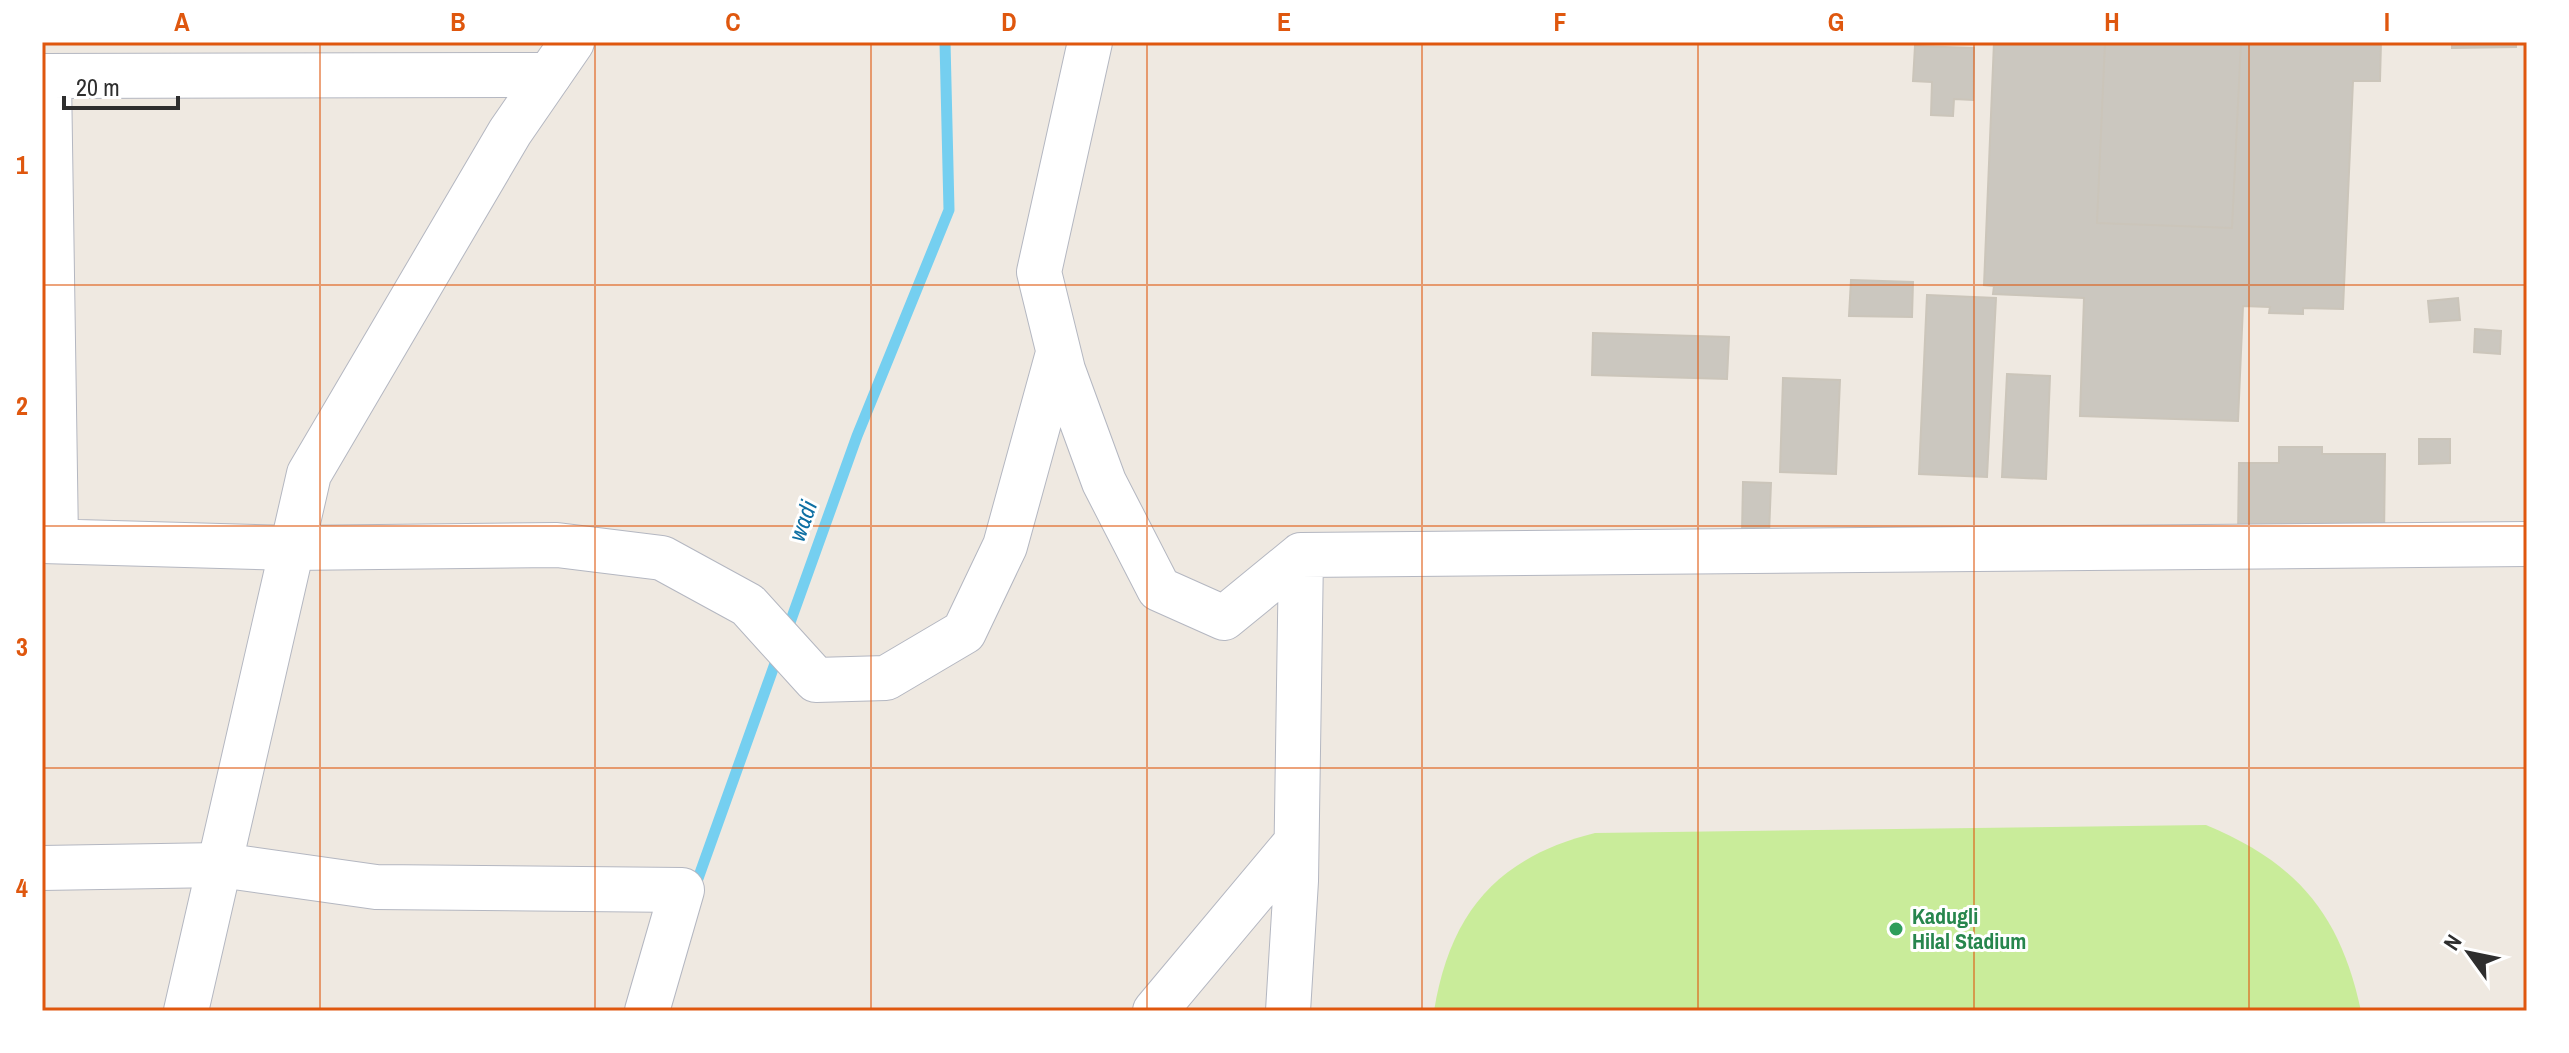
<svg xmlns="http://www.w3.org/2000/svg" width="2569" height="1053" font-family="'Archivo Narrow',sans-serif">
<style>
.pitch{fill:#c9ec9a}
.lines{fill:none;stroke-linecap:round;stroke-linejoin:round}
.stream{stroke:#75cff0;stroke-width:11}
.building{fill:#cbc7bf;stroke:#cbc5ba;stroke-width:2}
.minor-casing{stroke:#b4b7c1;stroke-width:46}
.tertiary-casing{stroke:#b4b7c1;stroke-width:46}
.minor{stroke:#fff;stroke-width:44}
.tertiary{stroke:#fff;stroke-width:44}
.grid{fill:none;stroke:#df570e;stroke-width:2;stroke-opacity:0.55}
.leisure-dot{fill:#2e9e5b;stroke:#fff;stroke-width:3}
.labels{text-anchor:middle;stroke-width:6;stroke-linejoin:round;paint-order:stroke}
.leisure-label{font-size:22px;font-weight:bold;fill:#27864d;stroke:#fff;text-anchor:start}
.water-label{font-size:24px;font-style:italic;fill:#0d6fa3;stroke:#fff}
.neatline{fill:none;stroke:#df570e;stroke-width:3}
.grid-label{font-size:26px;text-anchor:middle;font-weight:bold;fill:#df570e}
</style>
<rect width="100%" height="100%" fill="#efe9e1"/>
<!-- pitch -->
<path class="pitch" d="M2206,825C2297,863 2340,913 2361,1011H1434C1450,912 1498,857 1595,833Z"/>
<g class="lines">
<!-- stream -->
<path class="stream" d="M787,631L857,436L949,210L945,42
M695,887L778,655"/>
</g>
<!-- building -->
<path class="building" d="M1994,42H2105L2097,223L2232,228L2241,42H2381L2380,81H2353L2343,309L2303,308V314L2269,313L2270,307L2243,306L2238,421L2080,416L2084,298L1993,294L1994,286L1984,285Z
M2105,42H2241L2232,228L2097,223Z
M2452,42H2516V47L2452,48Z
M1915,46L1974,48L1973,100L1954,99L1953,116L1931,115L1932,82L1913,81Z
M1851,280L1913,282L1912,317L1849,316Z
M1927,295L1996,298L1987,477L1919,474Z
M2458,298L2460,320L2430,322L2428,301Z
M2475,329L2501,331L2500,354L2474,352Z
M1593,333L1729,337L1727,379L1592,375Z
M2007,374L2050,376L2046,479L2002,477Z
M1783,378L1840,380L1836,474L1780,472Z
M2419,439H2450V463L2419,464Z
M2279,447H2322V454H2385L2384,538L2238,537L2239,463H2279Z
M1743,482L1771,483L1769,534L1742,533Z"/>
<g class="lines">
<defs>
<path id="minor" d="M1090,42L1039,272L1063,370L1104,482L1159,589L1224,618L1301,555L2527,544
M42,76L549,75
M49,77L56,541
M42,541L292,548L557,545L662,558L748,605L816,680L886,678L964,632L1005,546L1058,353
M42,868L220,865L376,887L682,890L647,1011
M1155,1011L1294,845
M1288,1011L1296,881L1301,555"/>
<path id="tertiary" d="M186,1011L309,474L510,132L572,42"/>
</defs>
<!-- minor casing -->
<use href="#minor" class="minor-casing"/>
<!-- tertiary casing -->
<use href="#tertiary" class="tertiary-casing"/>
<!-- minor -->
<use href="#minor" class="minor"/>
<!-- tertiary -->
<use href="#tertiary" class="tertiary"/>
</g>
<!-- grid -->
<path class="grid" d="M320,42V1011M595,42V1011M871,42V1011M1147,42V1011M1422,42V1011M1698,42V1011M1974,42V1011M2249,42V1011M42,285H2527M42,526H2527M42,768H2527"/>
<!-- markers -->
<circle class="leisure-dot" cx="1896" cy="929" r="8"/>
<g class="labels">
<!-- leisure labels -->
<g class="leisure-label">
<text x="1912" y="924">Kadugli<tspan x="1912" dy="25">Hilal Stadium</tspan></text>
</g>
<!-- water labels -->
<g class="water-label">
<text transform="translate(803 521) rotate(-70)" y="8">wadi</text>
</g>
</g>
<!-- border -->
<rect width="2569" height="1053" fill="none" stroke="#ffffff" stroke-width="88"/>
<!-- north arrow -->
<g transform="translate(2469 953) rotate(303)" stroke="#ffffff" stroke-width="6" paint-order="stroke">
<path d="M0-6L14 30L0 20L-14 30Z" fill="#2e2e2e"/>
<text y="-12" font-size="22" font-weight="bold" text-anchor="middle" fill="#2e2e2e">N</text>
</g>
<!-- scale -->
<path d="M64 96v12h114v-12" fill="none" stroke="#2e2e2e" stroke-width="4"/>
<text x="76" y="96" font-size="24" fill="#2e2e2e" stroke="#ffffff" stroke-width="6" paint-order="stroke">20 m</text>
<rect x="44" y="44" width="2481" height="965" class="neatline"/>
<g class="grid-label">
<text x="182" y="31">A</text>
<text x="458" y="31">B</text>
<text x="733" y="31">C</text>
<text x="1009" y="31">D</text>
<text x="1284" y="31">E</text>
<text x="1560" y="31">F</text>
<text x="1836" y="31">G</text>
<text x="2112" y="31">H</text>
<text x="2387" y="31">I</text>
<text x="22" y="174">1</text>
<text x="22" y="415">2</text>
<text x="22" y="656">3</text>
<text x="22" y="897">4</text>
</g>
</svg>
